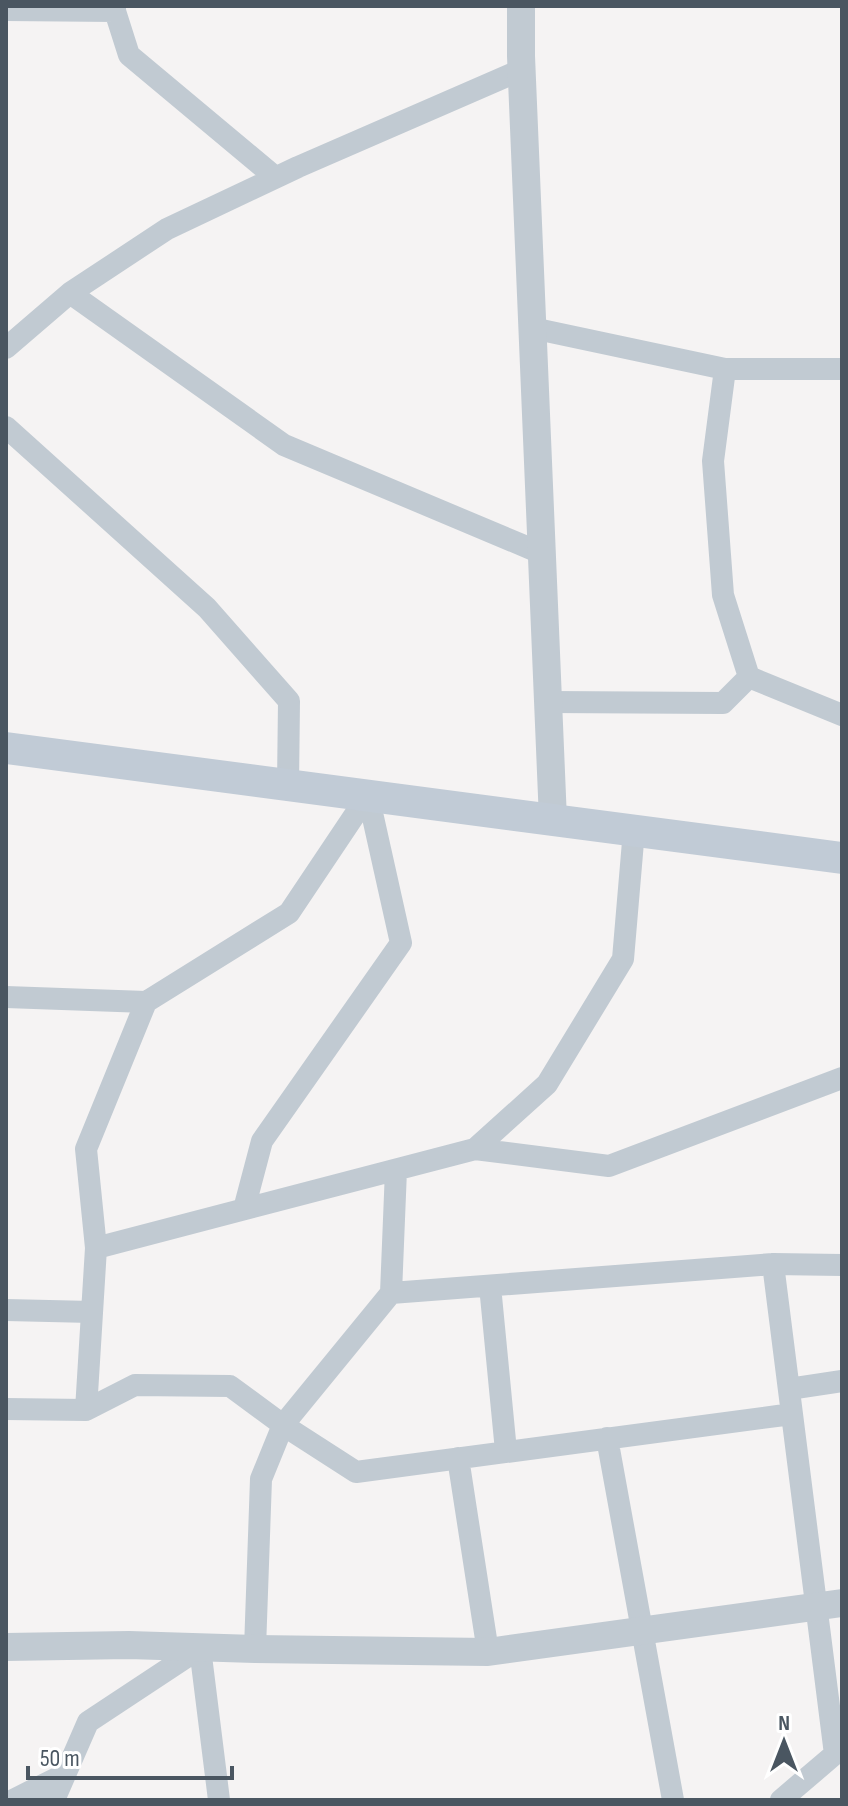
<svg xmlns="http://www.w3.org/2000/svg" width="848" height="1806" font-family="'Sofia Sans Condensed',sans-serif">
<style>
.lines{fill:none;stroke-linecap:round;stroke-linejoin:round}
.minor{stroke:#c1cad2;stroke-width:22}
.tertiary{stroke:#c1cad2;stroke-width:28}
.secondary{stroke:#c1cbd6;stroke-width:32}
</style>
<rect width="100%" height="100%" fill="#f5f3f3"/>
<g class="lines">
<!-- minor -->
<path class="minor" d="M6,10L115,11V6
M115,11L129,55L275,177
M70,293L167,229L298,167L521,70
M532,328L725,369H842
M6,348L70,293L284,445L541,553
M725,369L713,461L723,595L749,677L842,715
M6,427L207,608L289,701L288,785
M549,702L723,703L749,677
M6,997L146,1002
M475,1149L609,1166L842,1078
M96,1248L475,1149L547,1084L623,959L634,830
M773,1264L835,1754L781,1800
M490,1286L506,1451
M391,1293L773,1264L842,1265
M6,1310L92,1312
M789,1389L842,1381
M6,1409L86,1410L135,1385L230,1386L283,1425L356,1472L792,1414
M86,1410L96,1248L86,1149L146,1002L289,913L368,795L401,943L262,1141L244,1209
M607,1438L673,1800
M458,1458L488,1652
M255,1649L261,1479L283,1425L391,1293L396,1170
M13,1800L63,1775
M54,1800L88,1722L200,1648L219,1800"/>
<!-- tertiary -->
<path class="tertiary" d="M521,6V56L553,820
M6,1647L129,1645L255,1649L488,1652L842,1603"/>
<!-- secondary -->
<path class="secondary" d="M6,748L842,858"/>
</g>
<!-- border -->
<rect width="848" height="1806" fill="none" stroke="#4a5661" stroke-width="16"/>
<!-- north arrow -->
<g transform="translate(784 1742)" stroke="#ffffff" stroke-width="6" paint-order="stroke">
<path d="M0-6L14 30L0 20L-14 30Z" fill="#4a5661"/>
<text y="-12" font-size="22" font-weight="bold" text-anchor="middle" fill="#4a5661">N</text>
</g>
<!-- scale -->
<path d="M28 1766v12h204v-12" fill="none" stroke="#4a5661" stroke-width="4"/>
<text x="40" y="1766" font-size="24" fill="#4a5661" stroke="#ffffff" stroke-width="6" paint-order="stroke">50 m</text>
</svg>
